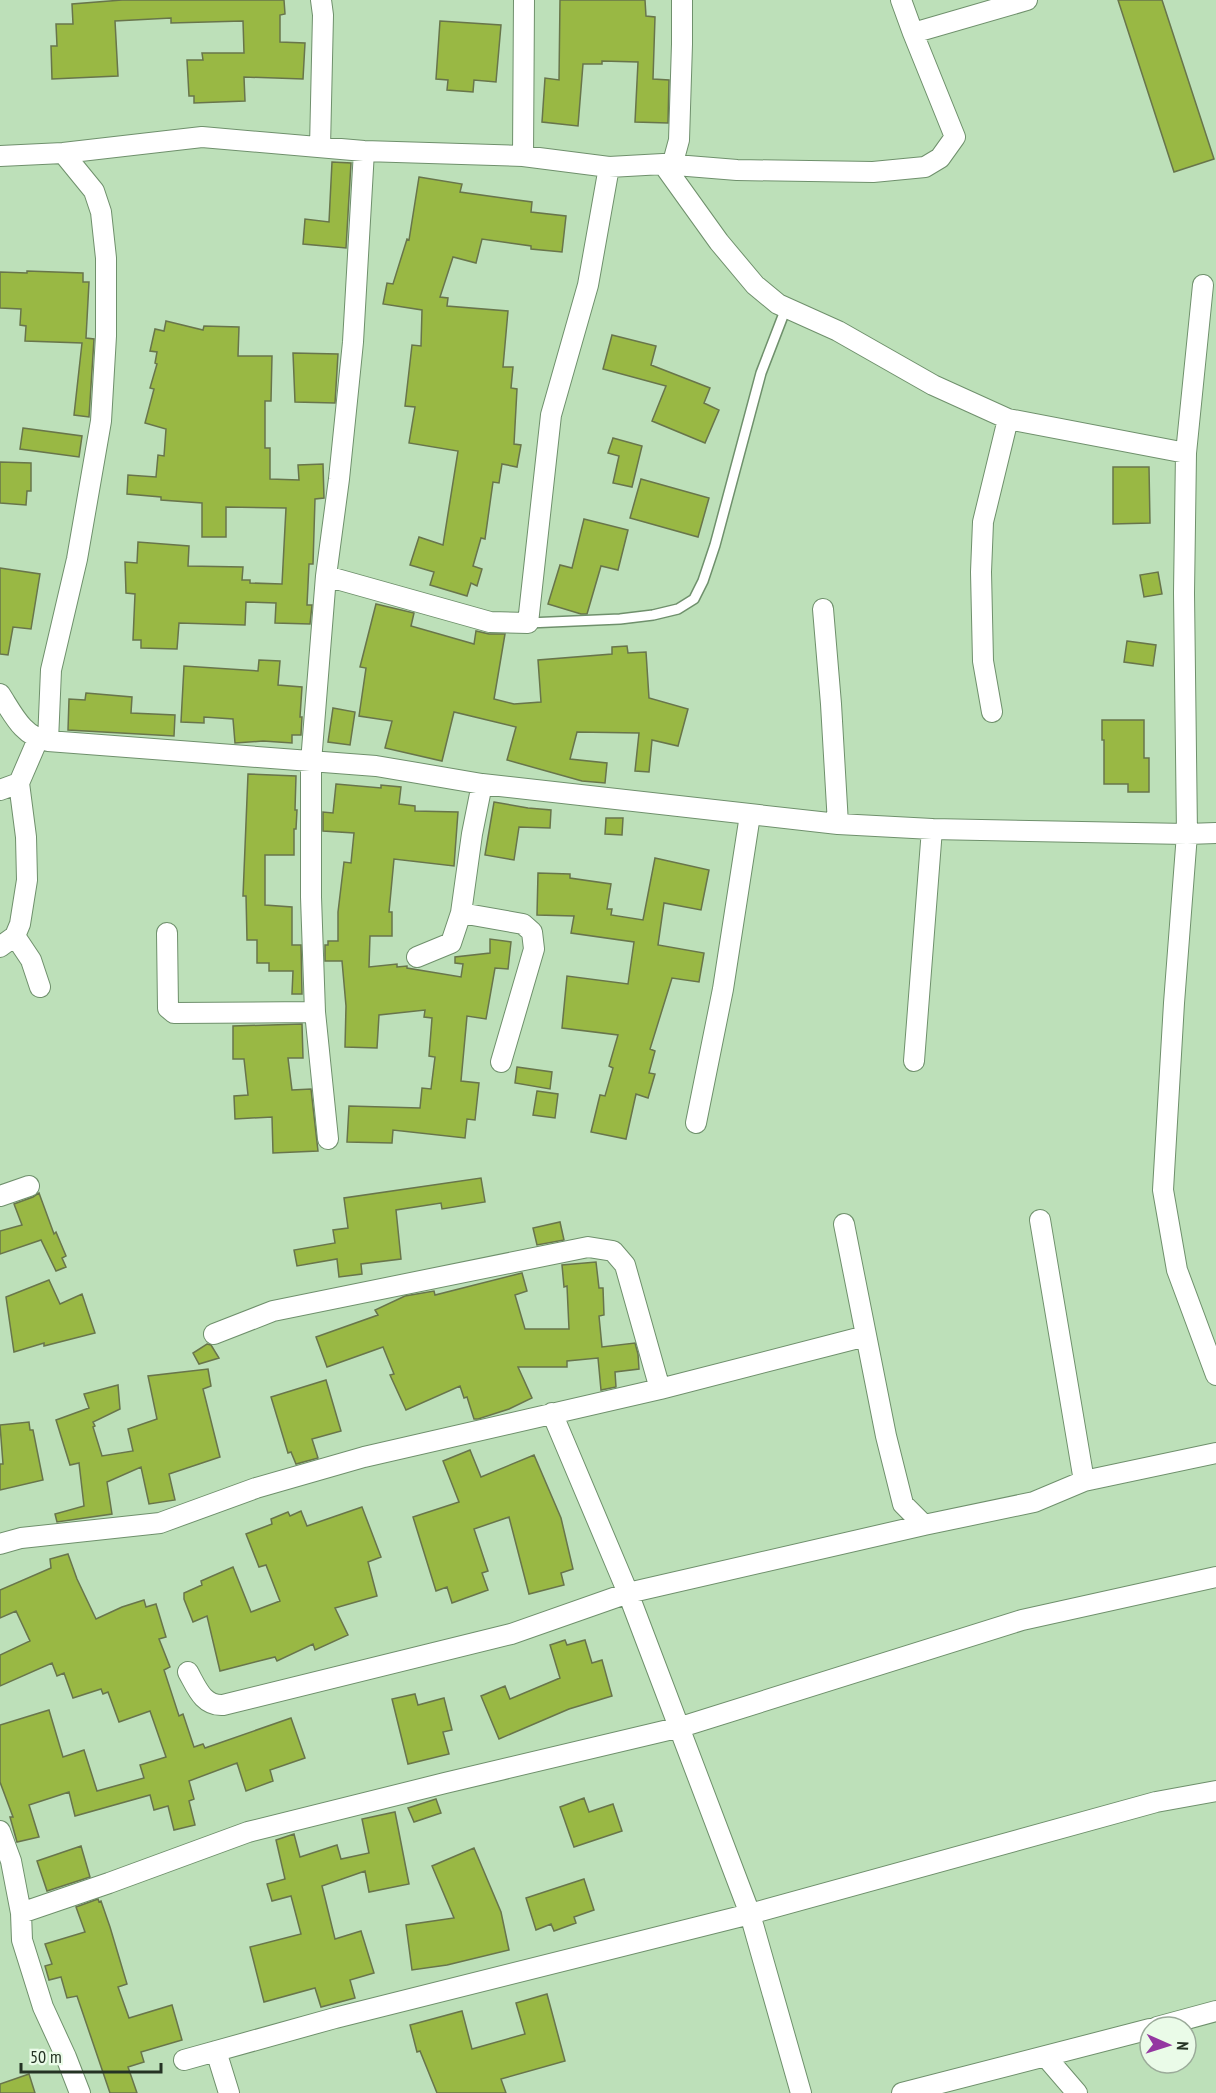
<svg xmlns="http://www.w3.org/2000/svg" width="1216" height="2093" font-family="'PT Sans Narrow',sans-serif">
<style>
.building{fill:#99b844;stroke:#68754b;stroke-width:1.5}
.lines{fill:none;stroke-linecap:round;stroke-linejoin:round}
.service-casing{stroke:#6f906c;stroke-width:12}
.minor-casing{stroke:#6f906c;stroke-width:22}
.service{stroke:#fff;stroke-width:9}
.minor{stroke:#fff;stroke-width:20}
</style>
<rect width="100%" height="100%" fill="#bde0b9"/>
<!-- building -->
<path class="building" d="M122,0H284L285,14L280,15V42L305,43L303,79L244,77L245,101L194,103V96H189L187,60H203L202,53H244L243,21L171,23V18L115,21L118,76L52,79L51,46H57L56,24H73L72,4Z
M560,0H645L646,16L655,17L653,79L669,80L668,123L635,122L638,62L602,61V64H583L578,126L542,122L545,78L559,80Z
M1118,0H1162L1214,159L1174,172Z
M440,21L501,25L496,82L474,80L473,92L447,90L448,80L436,79Z
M332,162L351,163L346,248L303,244L305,219L329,222Z
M419,177L462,184L460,192L532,202L531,212L566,216L562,252L531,249V246L482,239L476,263L453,257L440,297L448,298L447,306L508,311L503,367H513L511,388L517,389L514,444L521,445L517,467L502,464L499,483L493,482L485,539L481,538L473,566L482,569L477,586L471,583L467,596L430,585L434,572L410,565L419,537L443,545L458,451L409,443L415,407L405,406L412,345L421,346L422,310L383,304L387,283L393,284L407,239L409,240Z
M27,271L83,273V282H89L86,338L94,339L89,417L74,415L82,343L25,341L26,326L20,325L21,309L0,308V272L27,273Z
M166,321L203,330L204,326L239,327L238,356H272L271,401H265V448H270V479L299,480L298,465L323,464L324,498L315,499L313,564H309L307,605H312L310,624L275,623L276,603L246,602L245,625L179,623L177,649L141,648V640H133L135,594L126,593L125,562L137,563L138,542L189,546L188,566L243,567L242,580H250V583L282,584L286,508L226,507V537H202V503L161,500V497L127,494L128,475L156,477L158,455L164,456L166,429L145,423L154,389L150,388L157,364L155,363L157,352L150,351L155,329L164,331Z
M612,335L656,346L651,365L710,388L704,403L719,410L705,443L652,421L666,386L603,369Z
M293,353L338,354L335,403L295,402Z
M23,428L82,436L79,457L20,449Z
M613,438L642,446L632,487L613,483L619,456L608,453Z
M0,462L31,463V491H27L26,505L0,503Z
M1113,467H1149L1150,523L1113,524Z
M641,479L709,498L698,537L630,518Z
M584,519L628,530L618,570L601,566L587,614H581L548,604L560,565L572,568Z
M0,568L40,574L31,629L13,627L8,655L0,654Z
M1158,572L1162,594L1144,597L1140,575Z
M376,604L414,613L411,626L474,644L476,631L489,634H505L494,699L514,704L541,702L538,660L612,654V647L627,646L628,653L646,652L649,698L688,709L678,746L652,740L649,772L635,771L639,733L577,732L570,759L607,763L605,783L582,781L507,760L516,727L454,712L442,761L385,748L392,721L359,716L366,668L360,667Z
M1127,641L1156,645L1153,666L1124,662Z
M259,660L280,661L278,685L302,687L300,717H302L301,735H292V743L263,741L235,743L233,719L204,717V723L181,722L184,666L258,671Z
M86,693L132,697L131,713L175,715L174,736L68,730L69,699L85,700Z
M333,708L355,712L350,745L328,742Z
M1102,720H1144V758H1149V792H1128V784H1104V740H1102Z
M248,774L296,776L295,810H297L296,829H294V855H265V905L292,907V945H301L302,994H292L293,971H269V963H257V940H247L246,896H243Z
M336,784L381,788V785L401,787L399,804L415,806V811L458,812L454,866L394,859L389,912H392V936H370L369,967L397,964V967L407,966V968L461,977L463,964L455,963V957L490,953V939L511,942L508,969L495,968L486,1019L467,1016L461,1081L479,1083L475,1120L467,1119L465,1138L393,1130L392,1143L347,1142L349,1106L420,1108L422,1088L431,1089L435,1057L429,1056L432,1018L424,1017L425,1010L379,1015L377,1048L345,1047L346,1006L342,961H325V945H328V941H338V912L344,862L351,863L354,833L323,831V812L333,813Z
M494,802L528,808L551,810L550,828L519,827L514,860L485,855Z
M606,818H623L622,835L605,834Z
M655,858L709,870L701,910L664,903L658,945L704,953L699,982L672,978L650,1049L655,1051L649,1073L655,1074L648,1098L636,1094L626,1139L591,1132L600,1095L605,1096L613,1068L609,1066L618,1035L562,1028L567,976L628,984L634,942L571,933L574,916L537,915L538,873L570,874V878L611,884L607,909H612L611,915L643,920Z
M302,1024L303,1058H288L292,1090L311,1089L318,1151L273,1153L272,1117L235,1119L234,1096L248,1095L244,1059H233V1026Z
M517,1067L552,1072L550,1089L515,1083Z
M537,1091L558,1094L555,1118L533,1115Z
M481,1178L485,1202L442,1209L441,1203L396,1210L401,1259L361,1264L362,1274L339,1277L337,1259L297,1266L294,1250L335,1243L333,1230L348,1228L344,1198Z
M39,1193L54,1234L56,1232L66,1256L62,1258L66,1267L56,1271L41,1240L0,1254V1231L22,1225L14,1204L33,1197Z
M560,1222L564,1240L537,1245L533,1228Z
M596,1262L599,1288H603L604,1315L599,1316L602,1347L635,1343L638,1354L639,1369L615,1372L616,1387L601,1390L598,1358L567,1361V1367H518L532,1398L509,1409L478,1419H474L467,1397L464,1398L460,1386L406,1410L390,1375L394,1374L383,1347L327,1367L316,1337L378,1315L375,1310L405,1296L434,1291L435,1295L522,1273L527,1291L515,1295L525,1329H569L567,1286L564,1287L562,1265Z
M49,1280L60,1304L82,1294L95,1333L44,1346V1343L14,1352L6,1297Z
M207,1344L211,1345L219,1358L199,1364L193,1353Z
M208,1369L211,1386L203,1389L220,1457L169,1474L175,1500L149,1504L141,1467L107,1482L112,1514L57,1522L55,1514L84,1506L79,1463L70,1465L56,1420L89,1408L84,1394L118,1385L120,1409L93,1422L95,1426L93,1427L102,1456L133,1451L128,1429L157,1419L148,1376Z
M326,1380L341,1431L312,1439L318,1458L296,1464L291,1452L288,1453L271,1397Z
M29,1422L30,1430H33L43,1480L0,1490V1464H3L0,1425Z
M470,1450L481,1477L534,1455L561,1518L573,1569L561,1573L564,1585L529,1594L509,1517L474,1529L488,1571L482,1573L488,1590L452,1603L447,1587L436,1591L413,1517L459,1502L443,1461Z
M362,1507L381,1557L368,1562L377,1596L335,1608L348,1635L315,1650L313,1644L277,1661L275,1657L220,1671L207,1616L193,1622L184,1599V1593L202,1585L201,1581L233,1567L251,1612L280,1601L266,1565L259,1567L246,1534L272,1524L271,1519L288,1512L290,1516L301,1511L307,1526Z
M68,1554L77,1579L96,1619L122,1607L144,1600L146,1607L156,1604L166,1637L159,1639L170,1667L164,1670L179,1716L183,1714L194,1747L203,1744L205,1748L291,1718L305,1758L270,1770L273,1781L246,1791L237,1763L189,1781L194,1799L189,1801L195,1825L174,1830L168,1806L154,1810L150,1795L75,1816L69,1792L29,1805L39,1837L17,1842L10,1817H13L0,1782V1725L49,1710L63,1757L84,1750L97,1791L144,1778L140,1765L166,1757L150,1711L119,1722L108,1692L103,1694L101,1689L73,1698L64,1673L57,1676L52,1663L0,1686V1655L30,1641L16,1611L0,1618V1590L51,1568L50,1559Z
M565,1640L567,1645L585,1640L592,1663L602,1660L612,1696L569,1709L499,1739L481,1696L505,1686L510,1699L560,1678L550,1645Z
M415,1694L418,1705L444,1698L452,1730L443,1732L449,1754L408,1764L392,1699Z
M584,1798L589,1812L613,1804L622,1831L574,1847L560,1807Z
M436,1799L441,1813L414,1822L408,1808Z
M395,1812L409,1884L369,1892L365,1871L322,1886L335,1939L361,1931L374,1973L350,1980L355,1998L321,2007L315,1988L264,2002L250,1947L301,1934L291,1896L272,1901L267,1884L285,1879L276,1840L294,1834L300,1857L337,1845L341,1859L369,1853L362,1819Z
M81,1846L90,1877L47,1891L37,1861Z
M474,1848L501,1912L509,1950L447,1965L412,1970L406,1925L454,1918L432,1866Z
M584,1879L594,1910L574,1917L576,1923L554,1931L551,1924L536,1930L526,1898Z
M98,1899L99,1902L101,1901L110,1927L127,1984L118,1987L129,2018L172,2005L182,2040L141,2052L144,2062L128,2067L137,2093H110L77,1996L67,1998L61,1977L49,1980L45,1966L52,1964L45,1944L85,1932L76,1907Z
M547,1994L565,2061L501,2079L506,2093H437L420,2051L417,2052L410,2025L462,2011L472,2049L525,2034L516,2003Z
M29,2074L35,2093H0V2084Z"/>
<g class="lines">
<defs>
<path id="service" d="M528,623L620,619L653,615L678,609L694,599L703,581L715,545L761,373L786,308"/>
<path id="minor" d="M901,0L913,33L1027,0
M320,147L323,15L321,0
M0,156L63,153L202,137L364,151L523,156L609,167L663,164L737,170L873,172L925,167L940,158L955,137L913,33
M523,156L524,0
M663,164L719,242L755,285L778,304L838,331L933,385L1008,419L1186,453L1184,593L1187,834L1174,1003L1163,1190L1177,1270L1216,1375
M672,166L679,140L682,44V0
M1186,453L1203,285
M326,576L490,622L528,623L551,415L588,285L609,167
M823,609L831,704L838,824
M0,694C13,714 23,737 48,741L376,766L482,784L838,824L932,829L1187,834L1216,833
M992,712L983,661L981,572L983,522L1008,419
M48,741L51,670L77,559L101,421L106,336V258L101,212L94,191L63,153
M0,790L19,783L38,739
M461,913L523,924L532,932L534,949L501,1062
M167,933L168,1008L174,1013L315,1012
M15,936L31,960L40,987
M0,947L15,936L20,924L27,880L26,837L19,783
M417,957L451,943L461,913L472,834L482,784
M914,1061L932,829
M696,1123L723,989L750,815
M328,1139L315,1012L311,897V762L326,576L339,479L353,342L364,151
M0,1196L29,1186
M1040,1220L1084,1481
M844,1224L886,1436L903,1504L924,1525L1034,1502L1084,1481L1216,1453
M214,1334L273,1311L588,1247L613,1251L625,1265L660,1389
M552,1413L628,1593L750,1914L801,2093
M0,1544L21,1538L160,1523L256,1488L364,1457L660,1389L866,1336
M188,1672C197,1688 203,1706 223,1705L511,1634L628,1593L924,1525
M0,1831L11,1861L21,1913L22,1940L43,2007L66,2057L80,2093
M21,1913L109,1883L248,1832L445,1783L681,1727L1022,1620L1216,1577
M1157,2027L1216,2011
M216,2051L229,2093
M1046,2057L1077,2093
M184,2060L335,2018L750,1914L1156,1802L1216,1791
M902,2093L1150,2029"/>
</defs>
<!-- service casing -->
<use href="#service" class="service-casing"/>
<!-- minor casing -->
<use href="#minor" class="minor-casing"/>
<!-- service -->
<use href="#service" class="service"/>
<!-- minor -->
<use href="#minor" class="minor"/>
</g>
<!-- north arrow -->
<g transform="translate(1168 2045) rotate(93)"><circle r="28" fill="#eafbe8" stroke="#9bab9a" stroke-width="1.5"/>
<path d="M0-4.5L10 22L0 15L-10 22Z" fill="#9437a1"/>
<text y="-9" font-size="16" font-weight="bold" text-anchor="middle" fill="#253324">N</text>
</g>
<!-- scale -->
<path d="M21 2063v9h140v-9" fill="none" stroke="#253324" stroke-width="3"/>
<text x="30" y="2063" font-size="18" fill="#253324" stroke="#eafbe8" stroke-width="4.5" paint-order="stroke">50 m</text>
</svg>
